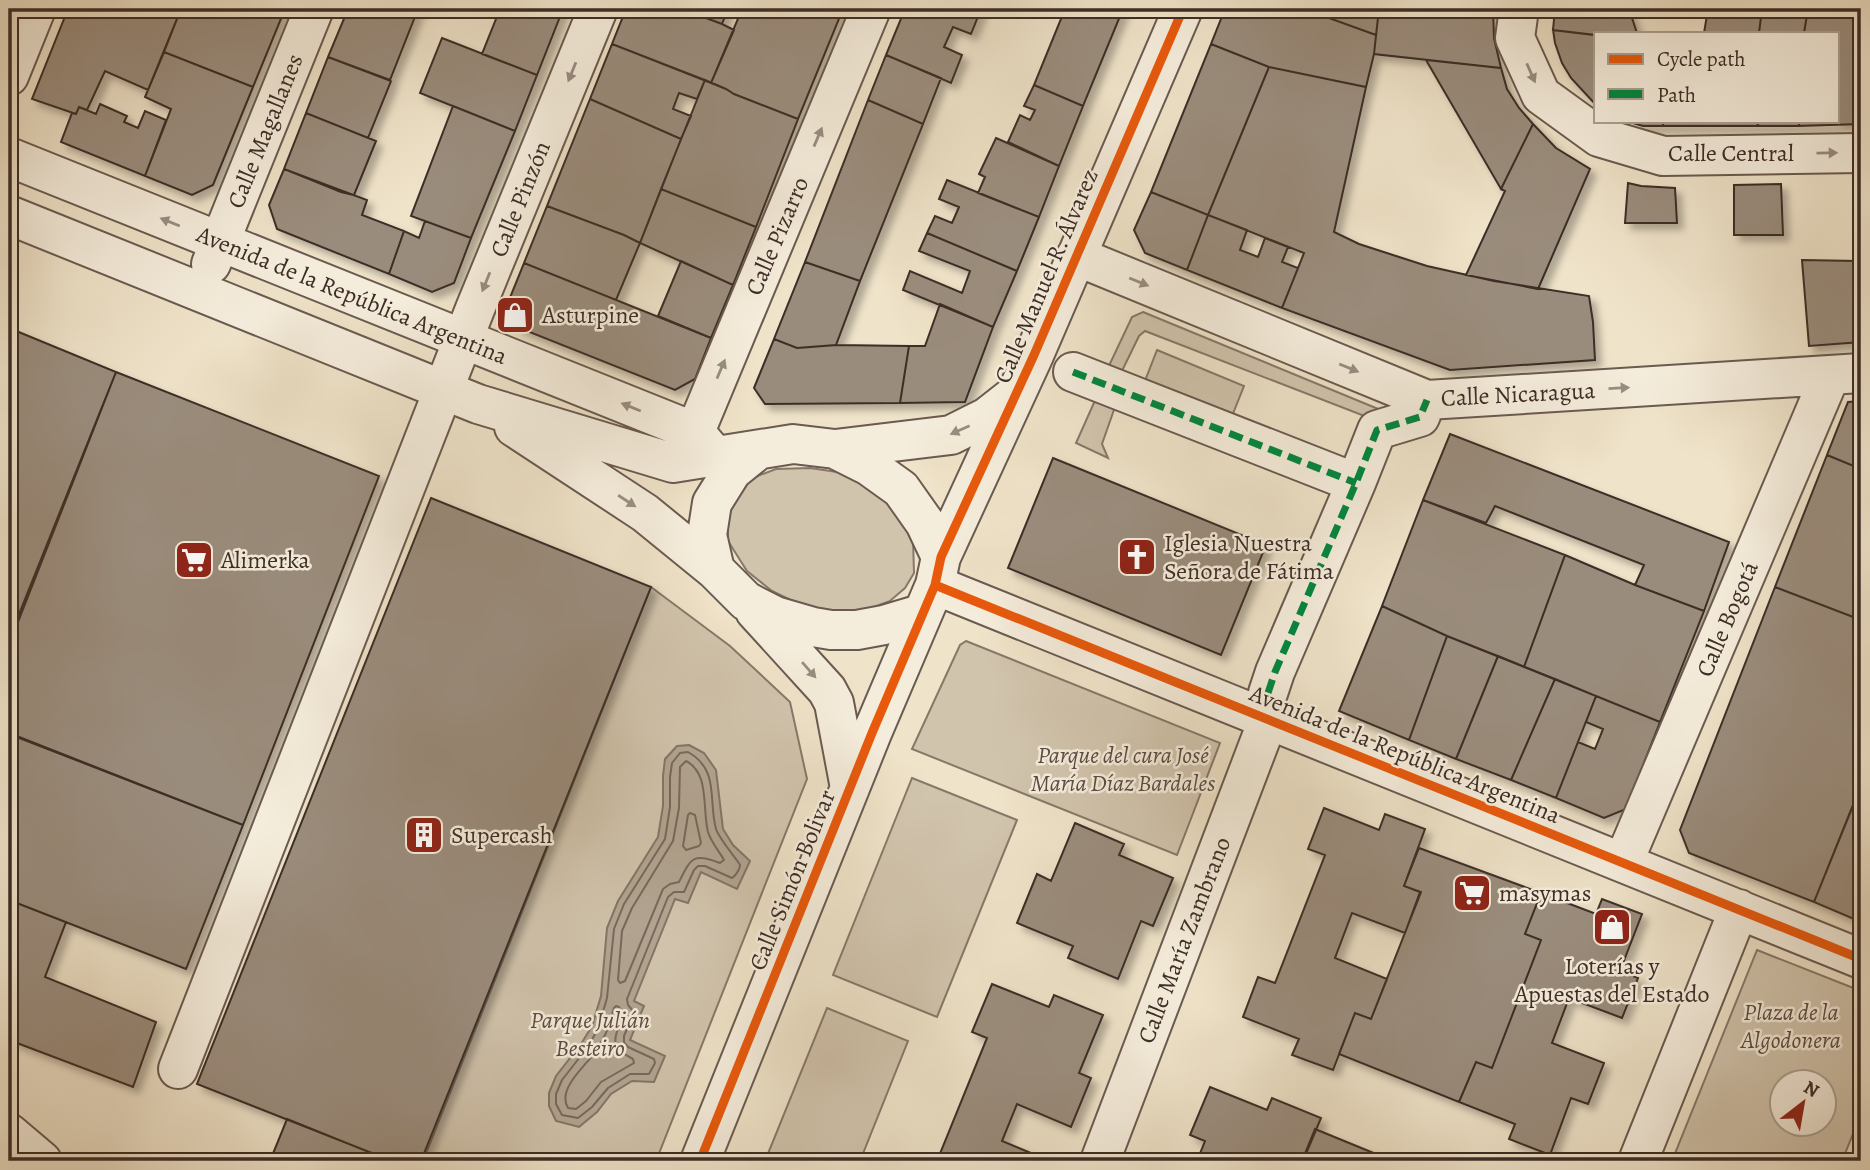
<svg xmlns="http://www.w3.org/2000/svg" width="1870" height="1170" font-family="Alegreya,serif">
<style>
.green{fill:#d1c4ad;stroke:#87786a;stroke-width:2;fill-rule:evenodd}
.water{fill:#b2a592;stroke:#837567;stroke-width:2}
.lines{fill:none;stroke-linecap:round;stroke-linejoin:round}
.shore{stroke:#78695c;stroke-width:2}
.building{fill:#9a8c7b;stroke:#3d2d27;stroke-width:2;filter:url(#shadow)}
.minor-casing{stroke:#6a5a50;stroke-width:42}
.minor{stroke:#f5eddc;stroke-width:38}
.quiet{stroke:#00873e;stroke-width:7;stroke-dasharray:14 7;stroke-linecap:butt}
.cycleway-casing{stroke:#f5eddc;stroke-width:13}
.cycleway{stroke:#e8590c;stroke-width:9}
.oneway{fill:#998d82}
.labels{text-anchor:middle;stroke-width:5;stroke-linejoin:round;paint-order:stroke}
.street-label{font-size:24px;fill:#3d2d27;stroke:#f5eddc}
.poi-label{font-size:24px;fill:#3d2d27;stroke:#f5eddc;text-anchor:start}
.park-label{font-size:24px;font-style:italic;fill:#5b4b42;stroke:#f5eddc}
</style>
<defs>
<filter id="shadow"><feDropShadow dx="6" dy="6" stdDeviation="3.5" flood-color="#0004"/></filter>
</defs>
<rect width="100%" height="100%" fill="#efe3c9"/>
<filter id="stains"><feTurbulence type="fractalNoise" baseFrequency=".00286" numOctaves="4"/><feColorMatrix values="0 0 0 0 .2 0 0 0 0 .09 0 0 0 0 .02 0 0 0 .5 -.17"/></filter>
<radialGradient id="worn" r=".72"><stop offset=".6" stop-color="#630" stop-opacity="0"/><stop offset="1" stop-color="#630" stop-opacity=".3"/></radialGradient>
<!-- green -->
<path class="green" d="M1143,312L1405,420L1385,424L1145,331L1139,336L1121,373L1106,372L1132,317Z
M1157,350L1244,386L1230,421L1143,386Z
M1097,396L1115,407L1102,444L1108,458L1076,443Z
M810,468L844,473L874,489L898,510L913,539L914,573L905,588L890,601L858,613L830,612L801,605L772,591L747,571L728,541V506L747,480L776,469Z
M651,587L730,646L790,702L807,779L656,1161H423Z
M966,641L1220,743L1177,855L912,749L960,645Z
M912,778L1017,820L937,1017L833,975Z
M1757,950L1861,991V1114L1842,1161H1672ZM1783,1082H1825V1124H1783Z
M827,1008L908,1041L860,1161H765Z"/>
<!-- water -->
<path class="water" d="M689,745L704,753L716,770L723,829L733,845L750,861L737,889L701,872L688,903L675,899L634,1001L644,1006L630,1040L665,1056L654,1082L632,1081L611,1094L597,1112L579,1127L556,1121L549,1106V1093L556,1076L581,1044L592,1026L601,996L607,928L618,901L658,837L663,806V776L665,759L677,746Z"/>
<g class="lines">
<!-- shore -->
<path class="shore" d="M688,752C720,770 708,800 716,829C719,839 740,863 740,865C740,870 735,876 732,878L705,866H698L694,870L684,892H674L668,897L627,999L628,1005L634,1012L624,1036V1042L628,1047L654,1059L655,1063L649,1074H630L608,1088L592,1107L578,1118L562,1115L556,1104V1094L562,1080L587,1048L598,1029L607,998L614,929L624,904L665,839L670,807V777L672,763L680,753Z
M686,761C710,773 702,809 708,832C711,842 719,851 724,860L720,863C693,852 691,858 679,882L670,884L663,889L625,981L620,983L618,980L622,931L632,908L673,841L679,808L680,767Z
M690,813L695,815L701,843L699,846L686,850L683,846L688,815Z
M616,1006L619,1007L624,1014C615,1037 607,1046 633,1059L634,1063L601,1082L586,1101L576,1109L568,1108C557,1090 583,1068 593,1055C597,1049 601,1042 605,1035C609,1027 611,1017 614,1008Z"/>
</g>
<!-- building -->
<path class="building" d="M68,9H181L148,90L105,71L87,110L79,107L76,114L32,99Z
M181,9H285L253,87L164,52Z
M348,9H418L390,80L328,57Z
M500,9H563L537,75L482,54Z
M626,9H682L722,24L734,30L711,83L612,44Z
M682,9H728L722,24Z
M742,9H843L798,119L734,94L726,89L711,83Z
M905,9H981L971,34L953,27L944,47L962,55L951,83L886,55Z
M1065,9H1123L1083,106L1034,85Z
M1225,9H1304L1376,35L1374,54L1366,87L1269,67L1211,44Z
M1304,9H1379L1376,35Z
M1379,9H1493L1494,38L1501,68L1374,54Z
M1555,9H1629L1637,33H1595V35L1553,30Z
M1708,9H1762L1759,33H1704Z
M1762,9H1808L1804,33H1759Z
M1808,9H1861V124L1799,126V121H1837V33H1804Z
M1553,30L1595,35V104L1571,78L1562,63L1555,43Z
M442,38L537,75L515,131L420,93Z
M612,44L705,80L697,99L679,93L673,109L691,116L681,139L590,99Z
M1211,44L1269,67L1208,215L1151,192Z
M164,52L253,87L213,185L192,195L145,176L171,109L145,97Z
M886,55L941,78L923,124L868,100Z
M328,57L391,81L368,138L306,113Z
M1426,60L1501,68L1507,89L1519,108L1533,124L1501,189Z
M1269,67L1366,87L1334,232L1359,244L1427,266L1494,281L1589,296L1593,322L1595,360L1450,370L1282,308L1304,253L1208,215Z
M705,80L726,89L734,94L798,119L756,227L661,189Z
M1034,85L1083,106L1059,166L1008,142L1020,115L1030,120L1035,110L1024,106Z
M590,99L681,139L640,243L624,235L547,206Z
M868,100L923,124L860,281L805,262Z
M100,104L127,116L124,122L138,128L145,111L166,120L145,176L61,142L72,113L76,114L79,107L96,114Z
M453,106L515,131L471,238L411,216Z
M306,113L376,141L354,195L341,192L284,169Z
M1626,121H1663V126H1643Z
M1663,121H1757L1758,126H1663Z
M1757,121H1799V126H1758Z
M1533,124L1556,148L1590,169L1538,289L1466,275L1505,191L1501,189Z
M996,138L1059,166L1039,217L978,193L985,177L979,174Z
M284,169L367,200L362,215L404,231L389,274L277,229L269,205Z
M947,180L1039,217L1017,271L927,233L935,216L952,223L959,207L939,199Z
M1628,183L1641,186L1675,188L1677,223H1625Z
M1781,184L1783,235H1734V185Z
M661,189L756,227L733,285L640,243Z
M1151,192L1208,215L1187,270L1145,253L1134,230Z
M547,206L624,235L640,243L616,300L524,263Z
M1208,215L1247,230L1240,250L1258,257L1265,238L1288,247L1282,262L1298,268L1282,308L1187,270Z
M425,221L471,238L454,283L432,292L389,274L404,231L419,238Z
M927,233L1017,271L993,327L903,290L910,271L962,293L970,271L919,251Z
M1802,260L1858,261L1861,342L1809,346Z
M681,261L733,285L711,338L658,316Z
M1858,261H1861V322Z
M805,262L860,281L836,345L797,348L774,339Z
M524,263L711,338L695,379L675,390L517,327L507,305Z
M940,304L993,327L965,402L900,403L909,346H925Z
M9,328L116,372L9,639Z
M774,339L797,348L836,345L909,346L900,403L765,404L754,388Z
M116,372L379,476L243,825L9,733V645Z
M1861,401V469L1827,455L1848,402Z
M1450,434L1729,542L1704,611L1635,585L1644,565L1495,506L1486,523L1423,500Z
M1827,455L1861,469V620L1775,587Z
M1053,458L1266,545L1221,655L1008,568Z
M431,498L651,587L421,1161H392L197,1084Z
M1423,500L1565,555L1524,667L1447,636L1382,606Z
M1565,555L1635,585L1704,611L1660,722L1524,667Z
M1775,587L1861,620V786L1814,902L1689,853L1680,830Z
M1382,606L1447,636L1409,740L1339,711Z
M1447,636L1498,656L1456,759L1409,740Z
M1498,656L1555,679L1511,780L1456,759Z
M1555,679L1596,696L1556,798L1511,780Z
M1596,696L1660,722L1626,809L1604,818L1556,798L1578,742L1595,749L1603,729L1586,722Z
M9,734L243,825L186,969L9,900Z
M1857,795L1861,797V922L1814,902Z
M1324,808L1379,830L1385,814L1425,829L1404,886L1420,892L1405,933L1352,913L1335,958L1387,979L1371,1019L1355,1013L1333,1070L1292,1055L1299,1039L1243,1017L1258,977L1275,983L1325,855L1308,849Z
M1075,823L1124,844L1119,855L1173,878L1153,926L1141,921L1118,979L1068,958L1073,946L1017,923L1037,874L1051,881Z
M1419,848L1541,893L1525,934L1541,940L1492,1068L1476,1062L1459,1102L1339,1054L1355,1013L1371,1019L1421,892L1404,886Z
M1541,893L1596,914L1602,899L1642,914L1620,971L1638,978L1622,1018L1569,998L1552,1043L1604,1063L1588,1104L1571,1098L1550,1155L1509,1139L1515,1124L1459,1102L1476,1062L1492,1068L1541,940L1525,934Z
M9,900L66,922L45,977L156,1022L133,1087L9,1040Z
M992,984L1049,1007L1054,995L1103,1015L1079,1073L1091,1078L1071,1127L1017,1104L1002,1141L1050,1161H937L987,1038L972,1032Z
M1210,1087L1267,1110L1272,1098L1321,1118L1303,1161H1197L1205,1141L1190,1135Z
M287,1119L369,1152L366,1161H270Z
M1315,1129L1393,1161H1302Z"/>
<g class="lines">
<defs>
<path id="minor" d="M1519,9L1515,38L1541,95L1599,137L1663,156L1861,153
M9,76L36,9
M9,157L695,432L716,457
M9,215L478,404L673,463L793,444L835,449L869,466L901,489L925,523L941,557
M1076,256L1427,400L1861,373
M211,264L314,9
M1073,372L1356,483
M514,427L645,513L715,570L746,601L775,616L813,627L831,630H857L884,625L921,614
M695,432L871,9
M835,449L951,435L987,417L1015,395
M715,570L707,535L712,503L732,471L758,450
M935,585L1861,959
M755,611L827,690L834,703L850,788
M1268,693L1275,672L1356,483L1377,430L1420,417L1427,400
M1623,863L1830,376
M178,1069L475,309L598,9
M9,1133L42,1161
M700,1161L872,733L935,585L941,557L1034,355L1183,9
M1100,1161L1268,720
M1638,1161L1739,909"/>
</defs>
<!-- minor casing -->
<use href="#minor" class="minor-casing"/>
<!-- minor -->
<use href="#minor" class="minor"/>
<!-- quiet -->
<path class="quiet" d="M1073,372L1356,483
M1268,693L1275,672L1356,483L1377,430L1420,417L1427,400"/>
<defs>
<path id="cycleway" d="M935,585L1861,959
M700,1161L872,733L935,585L941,557L1034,355L1183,9"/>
</defs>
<!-- cycleway casing -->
<use href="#cycleway" class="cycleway-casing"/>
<!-- cycleway -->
<use href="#cycleway" class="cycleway"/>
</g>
<!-- one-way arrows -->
<defs><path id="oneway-solid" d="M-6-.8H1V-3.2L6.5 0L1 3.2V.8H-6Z" transform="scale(1.75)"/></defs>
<g class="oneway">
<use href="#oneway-solid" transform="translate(572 72) rotate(112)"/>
<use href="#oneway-solid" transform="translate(1531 73) rotate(66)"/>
<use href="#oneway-solid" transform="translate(818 137) rotate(-67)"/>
<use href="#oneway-solid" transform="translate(1827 153) rotate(-1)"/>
<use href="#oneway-solid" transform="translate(170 222) rotate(-158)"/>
<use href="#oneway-solid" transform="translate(486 282) rotate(112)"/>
<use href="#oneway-solid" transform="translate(1139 282) rotate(22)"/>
<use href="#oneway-solid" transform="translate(1349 368) rotate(22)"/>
<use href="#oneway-solid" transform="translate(721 369) rotate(-67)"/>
<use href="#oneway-solid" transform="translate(1619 388) rotate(-3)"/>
<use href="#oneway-solid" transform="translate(631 407) rotate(-158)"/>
<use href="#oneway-solid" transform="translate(960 430) rotate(156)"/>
<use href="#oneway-solid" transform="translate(627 501) rotate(33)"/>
<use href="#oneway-solid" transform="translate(809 670) rotate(49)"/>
</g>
<!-- icons -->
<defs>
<symbol id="shop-square" viewBox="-11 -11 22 22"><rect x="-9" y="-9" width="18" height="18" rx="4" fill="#8f2418" stroke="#f5eddc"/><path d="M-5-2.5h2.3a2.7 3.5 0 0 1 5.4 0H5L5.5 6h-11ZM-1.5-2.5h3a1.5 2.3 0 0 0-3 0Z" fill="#fff"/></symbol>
<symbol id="church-square" viewBox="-11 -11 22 22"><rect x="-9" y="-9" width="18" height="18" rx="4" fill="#8f2418" stroke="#f5eddc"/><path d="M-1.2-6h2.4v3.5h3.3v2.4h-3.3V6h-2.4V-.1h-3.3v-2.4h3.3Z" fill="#fff"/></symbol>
<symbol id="supermarket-square" viewBox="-11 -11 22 22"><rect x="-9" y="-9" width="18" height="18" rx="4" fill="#8f2418" stroke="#f5eddc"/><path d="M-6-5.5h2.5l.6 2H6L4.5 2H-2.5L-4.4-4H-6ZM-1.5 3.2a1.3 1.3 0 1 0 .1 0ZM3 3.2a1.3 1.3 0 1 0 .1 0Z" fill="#fff"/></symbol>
<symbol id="building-square" viewBox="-11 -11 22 22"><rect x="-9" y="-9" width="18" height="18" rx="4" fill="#8f2418" stroke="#f5eddc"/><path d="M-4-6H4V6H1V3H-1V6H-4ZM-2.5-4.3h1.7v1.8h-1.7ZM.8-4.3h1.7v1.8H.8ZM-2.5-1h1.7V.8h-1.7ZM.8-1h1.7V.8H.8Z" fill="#fff"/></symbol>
</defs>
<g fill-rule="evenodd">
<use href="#shop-square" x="493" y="293" width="44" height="44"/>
<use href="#church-square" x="1115" y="535" width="44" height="44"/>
<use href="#supermarket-square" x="172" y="538" width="44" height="44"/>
<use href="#building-square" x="402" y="813" width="44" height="44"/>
<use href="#supermarket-square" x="1450" y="871" width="44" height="44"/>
<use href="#shop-square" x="1590" y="905" width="44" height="44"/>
</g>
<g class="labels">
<!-- street labels -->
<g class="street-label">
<text transform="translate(265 131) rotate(-68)" y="8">Calle Magallanes</text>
<text x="1731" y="161">Calle Central</text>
<text transform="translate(520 199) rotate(-68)" y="8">Calle Pinzón</text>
<text transform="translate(777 236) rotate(-67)" y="8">Calle Pizarro</text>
<text transform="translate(1046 276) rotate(-67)" y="8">Calle Manuel R. Álvarez</text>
<text transform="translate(352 295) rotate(22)" y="8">Avenida de la República Argentina</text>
<text transform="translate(1518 394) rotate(-3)" y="8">Calle Nicaragua</text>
<text transform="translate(1727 619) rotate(-67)" y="8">Calle Bogotá</text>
<text transform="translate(1405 754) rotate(22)" y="8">Avenida de la República Argentina</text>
<text transform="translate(792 880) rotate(-68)" y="8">Calle Simón Bolivar</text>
<text transform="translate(1184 940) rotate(-69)" y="8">Calle María Zambrano</text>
</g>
<!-- poi labels -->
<g class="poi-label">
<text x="542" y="323">Asturpine</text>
<text x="1164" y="551">Iglesia Nuestra<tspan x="1164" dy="28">Señora de Fátima</tspan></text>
<text x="221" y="568">Alimerka</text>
<text x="451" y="843">Supercash</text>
<text x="1499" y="901">masymas</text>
<text x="1612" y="974" text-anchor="middle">Loterías y<tspan x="1612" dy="28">Apuestas del Estado</tspan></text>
</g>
<!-- park labels -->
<g class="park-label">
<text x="1123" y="763">Parque del cura José<tspan x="1123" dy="28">María Díaz Bardales</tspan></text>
<text x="1791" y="1020">Plaza de la<tspan x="1791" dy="28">Algodonera</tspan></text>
<text x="590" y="1028">Parque Julián<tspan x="590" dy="28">Besteiro</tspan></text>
</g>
</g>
<!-- margin -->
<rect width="1870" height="1170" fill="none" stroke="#efe3c9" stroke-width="35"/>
<rect x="10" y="10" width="1849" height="1149" fill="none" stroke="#3d2d27" stroke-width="3.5"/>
<rect x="18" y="18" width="1835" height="1135" fill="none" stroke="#3d2d27" stroke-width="2"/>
<!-- legend -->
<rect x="1594" y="32" width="245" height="91" fill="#f5eddc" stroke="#aba094" stroke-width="2"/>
<rect x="1608" y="54" width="35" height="10" fill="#e8590c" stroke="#aba094" stroke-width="2"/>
<text x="1657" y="66" font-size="21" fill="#3d2d27">Cycle path</text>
<rect x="1608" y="89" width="35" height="10" fill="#00873e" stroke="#aba094" stroke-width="2"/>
<text x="1657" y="102" font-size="21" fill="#3d2d27">Path</text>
<!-- north arrow -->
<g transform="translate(1803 1103) rotate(31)"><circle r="33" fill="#f5eddc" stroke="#aba094" stroke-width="2"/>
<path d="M0-5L12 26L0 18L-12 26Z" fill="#8f2418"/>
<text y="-10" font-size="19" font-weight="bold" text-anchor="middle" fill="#3d2d27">N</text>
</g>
<rect width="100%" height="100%" filter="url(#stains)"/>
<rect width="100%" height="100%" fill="url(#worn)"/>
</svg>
